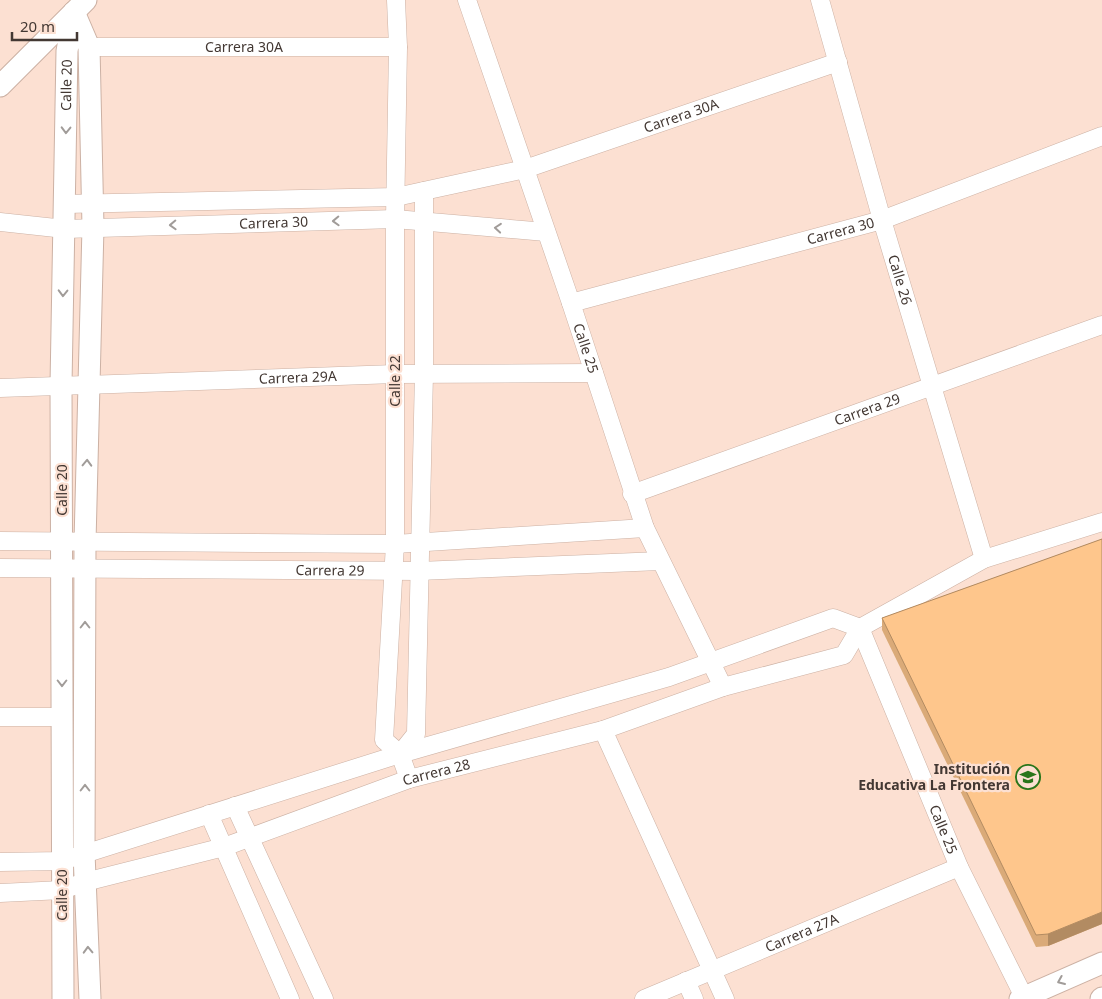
<svg xmlns="http://www.w3.org/2000/svg" width="1102" height="999" font-family="'Noto Sans',sans-serif">
<style>
.lines{fill:none;stroke-linecap:round;stroke-linejoin:round}
.minor-casing{stroke:#ccb1a4;stroke-width:19}
.tertiary-casing{stroke:#ccb1a4;stroke-width:23}
.minor{stroke:#fff;stroke-width:18}
.tertiary{stroke:#fff;stroke-width:21}
.wall{fill:#daaa78}
.shaded-wall{fill:#b28b62}
.building{fill:#fec68c;stroke:#b28b62}
.oneway{stroke:#a19c99}
.labels{text-anchor:middle;stroke-width:4.5;stroke-linejoin:round;paint-order:stroke}
.street-label{font-size:14px;fill:#433833;stroke:#fce0d2}
.poi-label{font-size:14px;font-weight:bold;fill:#433833;stroke:#fce0d2;text-anchor:end}
</style>
<rect width="100%" height="100%" fill="#fce0d2"/>
<g class="lines">
<defs>
<g id="minor">
<path d="M396,0L398,47L395,219V544L384,740L400,754L409,779"/>
<path id="s1" d="M467,0L571,303L645,528L723,687"/>
<path id="s2" d="M820,0L882,220L984,559"/>
<path id="s3" d="M89,47H398"/>
<path id="s4" d="M65,204L396,197L525,169L838,62"/>
<path id="s5" d="M0,222L65,229L395,219L546,232"/>
<path id="s6" d="M571,303L882,220L1102,136"/>
<path id="s7" d="M0,388L395,374L594,373"/>
<path id="s8" d="M632,494L1102,325"/>
<path d="M0,541L395,544L645,528"/>
<path id="s9" d="M0,568L419,571L660,561"/>
<path id="s10" d="M860,628L959,867L1025,999"/>
<path d="M0,717H62"/>
<path d="M603,730L725,999"/>
<path d="M400,754L416,734L424,373V191"/>
<path d="M235,806L324,999"/>
<path d="M209,814L290,999"/>
<path d="M0,862L62,861L400,754L669,677L833,618L860,628"/>
<path id="s11" d="M0,893L62,890L85,882L224,847L409,779L603,730L723,687L844,655L860,628L984,559L1102,522"/>
<path d="M686,981L694,999"/>
<path id="s12" d="M644,999L959,867"/>
</g>
<g id="tertiary">
<path d="M74,12L89,47L93,227L85,542L84,853L90,999"/>
<path d="M0,86L86,0"/>
<path id="s13" d="M63,999L61,385L67,51L74,12"/>
<path d="M1020,999L1102,963"/>
<path d="M1101,999L1102,998"/>
</g>
</defs>
<!-- minor casing -->
<use href="#minor" class="minor-casing"/>
<!-- tertiary casing -->
<use href="#tertiary" class="tertiary-casing"/>
<!-- minor -->
<use href="#minor" class="minor"/>
<!-- tertiary -->
<use href="#tertiary" class="tertiary"/>
</g>
<!-- wall -->
<path class="wall" d="M1102,539V924L1048,946L1036,947L882,630V618Z"/>
<!-- shaded-wall -->
<path class="shaded-wall" d="M1102,912V924L1048,946V934Z"/>
<!-- building -->
<path class="building" d="M1102,539V912L1048,934L1036,935L882,618Z"/>
<!-- one-way arrows -->
<defs><path id="oneway-chevron" d="M-2-3.5L2.5 0L-2 3.5" fill="none" stroke-width="1.6" stroke-linecap="round" stroke-linejoin="round" transform="scale(1.25)"/></defs>
<g class="oneway">
<use href="#oneway-chevron" transform="translate(66 130) rotate(91)"/>
<use href="#oneway-chevron" transform="translate(336 221) rotate(178)"/>
<use href="#oneway-chevron" transform="translate(173 225) rotate(178)"/>
<use href="#oneway-chevron" transform="translate(498 228) rotate(-175)"/>
<use href="#oneway-chevron" transform="translate(63 293) rotate(91)"/>
<use href="#oneway-chevron" transform="translate(87 463) rotate(-88)"/>
<use href="#oneway-chevron" transform="translate(85 625) rotate(-90)"/>
<use href="#oneway-chevron" transform="translate(62 683) rotate(90)"/>
<use href="#oneway-chevron" transform="translate(85 788) rotate(-90)"/>
<use href="#oneway-chevron" transform="translate(88 950) rotate(-92)"/>
<use href="#oneway-chevron" transform="translate(1061 981) rotate(157)"/>
</g>
<!-- icons -->
<defs>
<symbol id="university-ring" viewBox="-11 -11 22 22"><circle r="9.5" fill="#fce0d2" stroke="#29751a" stroke-width="1.5"/><path d="M0-5L7-2L0 1L-7-2ZM-4 1L0 2.5L4 1V4Q0 6-4 4Z" fill="#29751a"/></symbol>
</defs>
<g fill-rule="evenodd">
<use href="#university-ring" x="1014" y="763" width="28" height="28"/>
</g>
<g class="labels">
<!-- street labels -->
<g class="street-label">
<text dy="5" stroke="none"><textPath href="#s3" startOffset="155">Carrera 30A</textPath></text>
<text dy="5" stroke="none"><textPath href="#s13" startOffset="914">Calle 20</textPath></text>
<text dy="5" stroke="none"><textPath href="#s4" startOffset="628">Carrera 30A</textPath></text>
<text dy="5" stroke="none"><textPath href="#s5" startOffset="274">Carrera 30</textPath></text>
<text dy="5" stroke="none"><textPath href="#s6" startOffset="279">Carrera 30</textPath></text>
<text dy="5" stroke="none"><textPath href="#s2" startOffset="291">Calle 26</textPath></text>
<text dy="5" stroke="none"><textPath href="#s1" startOffset="368">Calle 25</textPath></text>
<text dy="5" stroke="none"><textPath href="#s7" startOffset="298">Carrera 29A</textPath></text>
<text transform="translate(395 381) rotate(-90)" y="5">Calle 22</text>
<text dy="5" stroke="none"><textPath href="#s8" startOffset="250">Carrera 29</textPath></text>
<text transform="translate(62 490) rotate(-90)" y="5">Calle 20</text>
<text dy="5" stroke="none"><textPath href="#s9" startOffset="330">Carrera 29</textPath></text>
<text dy="5" stroke="none"><textPath href="#s11" startOffset="455">Carrera 28</textPath></text>
<text dy="5" stroke="none"><textPath href="#s10" startOffset="218">Calle 25</textPath></text>
<text transform="translate(62 895) rotate(-90)" y="5">Calle 20</text>
<text dy="5" stroke="none"><textPath href="#s12" startOffset="171">Carrera 27A</textPath></text>
</g>
<!-- poi labels -->
<g class="poi-label">
<text x="1010" y="774">Institución<tspan x="1010" dy="16">Educativa La Frontera</tspan></text>
</g>
</g>
<!-- scale -->
<path d="M12 32v8h65v-8" fill="none" stroke="#433833" stroke-width="2.5"/>
<text x="20" y="32" font-size="15" fill="#433833" stroke="#fce0d2" stroke-width="4" paint-order="stroke">20 m</text>
</svg>
